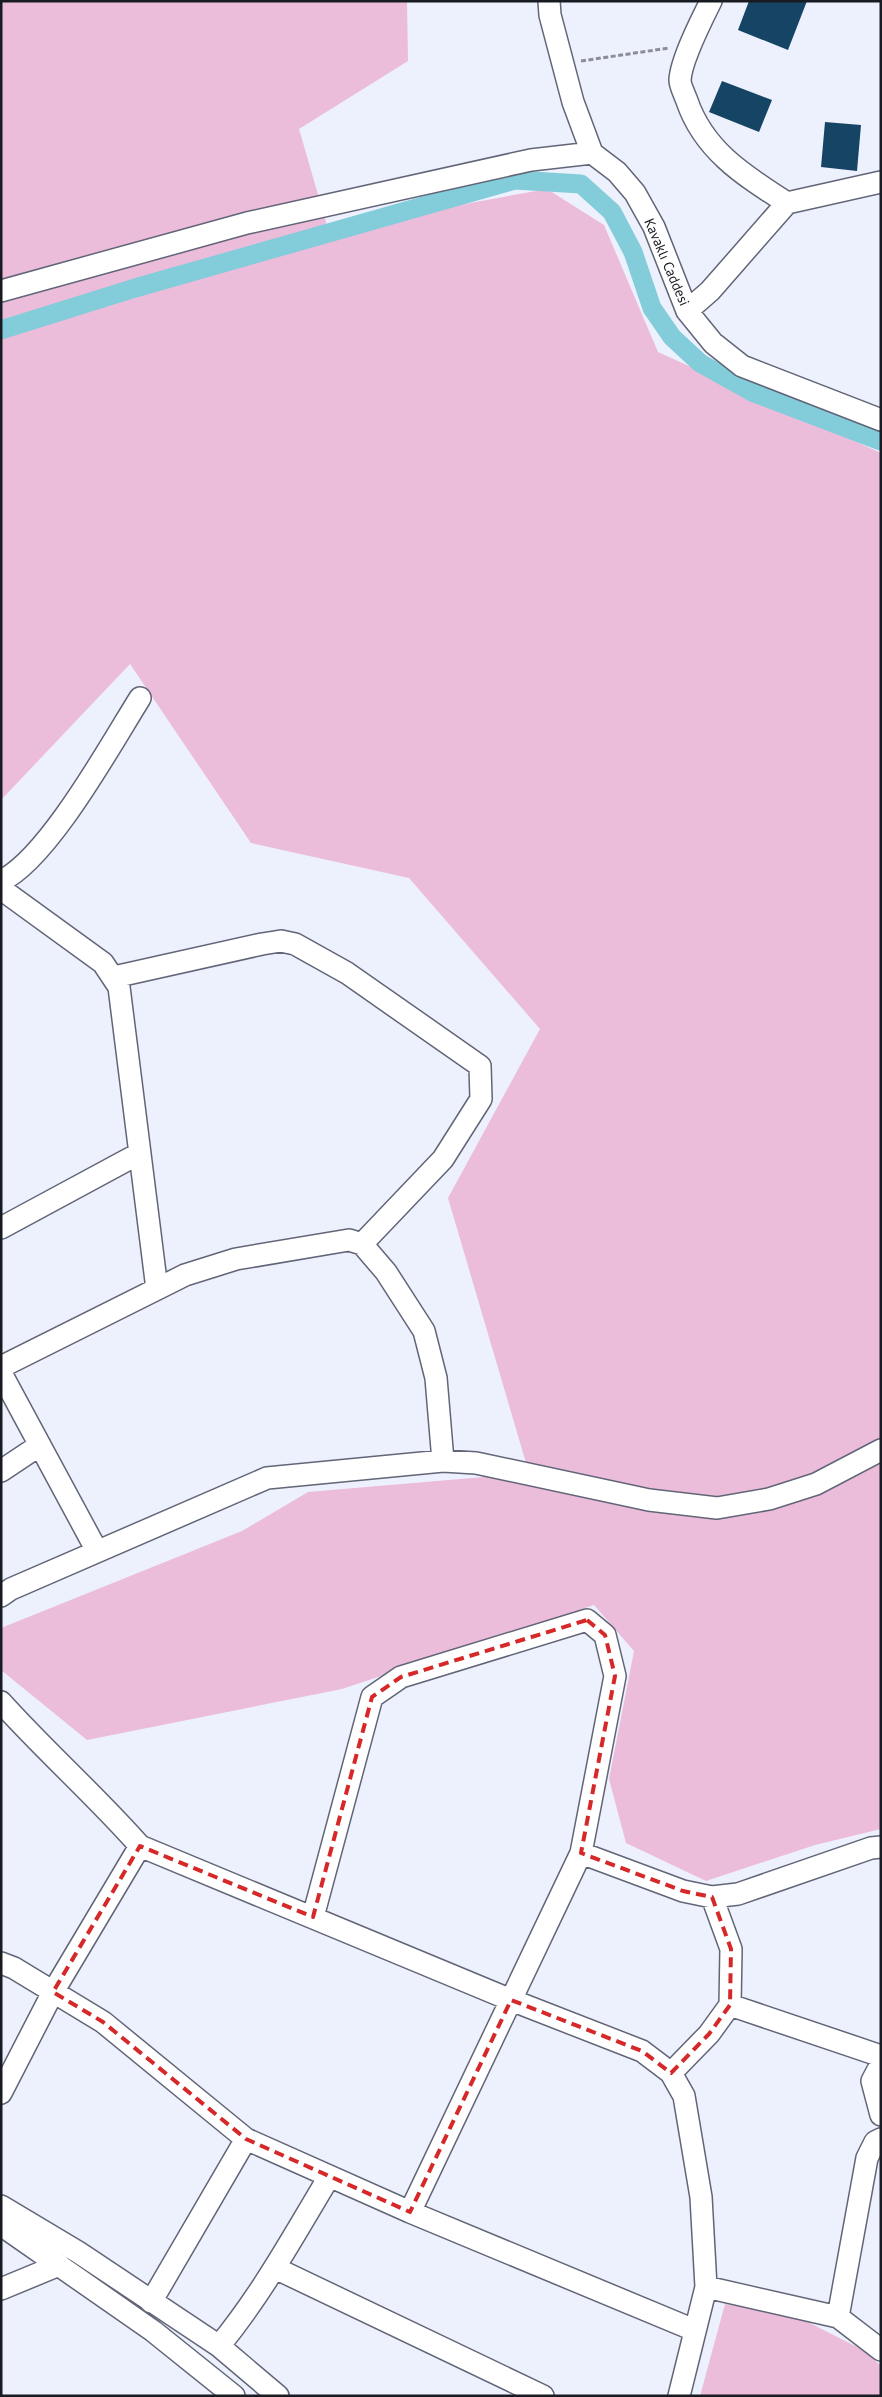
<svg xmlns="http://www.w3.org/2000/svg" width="882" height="2397" font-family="'PT Sans',sans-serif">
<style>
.green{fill:#ecbdda}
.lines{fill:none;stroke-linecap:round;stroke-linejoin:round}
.canal{stroke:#83ccda;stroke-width:19}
.building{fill:#154465}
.minor-casing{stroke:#616577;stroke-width:24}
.path{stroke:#8b8e98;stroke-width:3;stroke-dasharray:5 2.5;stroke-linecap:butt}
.minor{stroke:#fff;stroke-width:21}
.marked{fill:none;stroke:#d62828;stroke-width:4;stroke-dasharray:10 6;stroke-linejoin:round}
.labels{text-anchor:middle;stroke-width:5;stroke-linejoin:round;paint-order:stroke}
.street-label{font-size:14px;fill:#191b22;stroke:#fefefe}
</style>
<rect width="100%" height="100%" fill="#edf0fd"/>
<!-- green -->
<path class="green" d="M1,1H407L408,61L299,129L328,229L547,189L604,225L658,352L881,453V1829L815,1845L706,1881L626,1843L609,1779L634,1651L594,1605L342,1689L87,1740L1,1670V1628L242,1531L308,1492L529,1473L448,1198L540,1029L409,878L251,843L130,664L1,800Z
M725,2304L798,2317L865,2351L881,2366V2396H700Z"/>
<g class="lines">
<!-- canal -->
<path class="canal" d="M1,330L135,288L515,180L581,184L612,212L633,252L652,308L672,337L700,363L752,392L881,441"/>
</g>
<!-- building -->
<path class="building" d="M749,1H807L788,50L738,30Z
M722,81L772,100L759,132L709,112Z
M825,122L861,125L857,171L821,167Z"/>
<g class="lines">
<defs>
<path id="minor" d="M549,1L550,15L573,102L592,153L617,172L635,193L654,227L687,311L713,343L742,366L881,420
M787,203L881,182
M1,291L247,223L531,160L592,153
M687,311L710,291L787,203C745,176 704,151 687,101C685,95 680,86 680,80C681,60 702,19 711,1
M1,881C48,859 111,744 140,698
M1,889L103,963L119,987L157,1289
M114,977L262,944L281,941L295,944L347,973L480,1066L481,1099L443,1159L362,1244
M1,1228L140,1153
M1,1367L185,1275L236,1259L349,1240L362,1244L386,1272L424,1331L436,1378L443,1461
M1,1373L97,1551
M1,1471L40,1445
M1,1596L11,1589L267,1478L443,1461L476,1463L649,1500L717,1508L769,1499L816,1484L881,1450
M1,1702C46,1752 96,1796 140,1846L511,2000L642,2051L671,2073L684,2096L701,2197L706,2287L679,2396
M581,1853L683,1891L712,1897L738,1894L871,1848L881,1847
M313,1917L372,1697L401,1677L587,1620L605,1635L615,1676L581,1853L410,2212
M1,1963L14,1968L103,2022L246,2139L410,2212L694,2330
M730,2005L881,2056
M881,2064L872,2081L881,2115
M671,2073L709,2034L730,2005L731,1949L712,1897
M1,2093L53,1992L140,1846
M1,2206L78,2252L219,2346L278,2396
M1,2225L153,2331L234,2396
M275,2268L543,2396
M706,2287L838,2317L881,2350
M1,2289L59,2265
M151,2302L246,2139
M838,2317L867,2158L875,2142L881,2139
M219,2346C262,2294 294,2235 329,2177"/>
</defs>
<!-- minor casing -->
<use href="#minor" class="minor-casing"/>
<!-- path -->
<path class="path" d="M581,61L669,48"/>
<!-- minor -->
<use href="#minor" class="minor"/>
</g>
<!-- marked area -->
<path class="marked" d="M587,1620L605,1635L615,1676L581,1853L683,1891L712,1897L731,1949L730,2005L709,2034L671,2073L642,2051L511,2000L410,2212L246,2139L103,2022L53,1992L140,1846L313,1917L372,1697L401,1677Z"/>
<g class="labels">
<!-- street labels -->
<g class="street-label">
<text transform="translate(667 262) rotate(67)" y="5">Kavaklı Caddesi</text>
</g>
</g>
<!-- border -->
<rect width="882" height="2397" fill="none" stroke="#191b22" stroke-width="5"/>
</svg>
